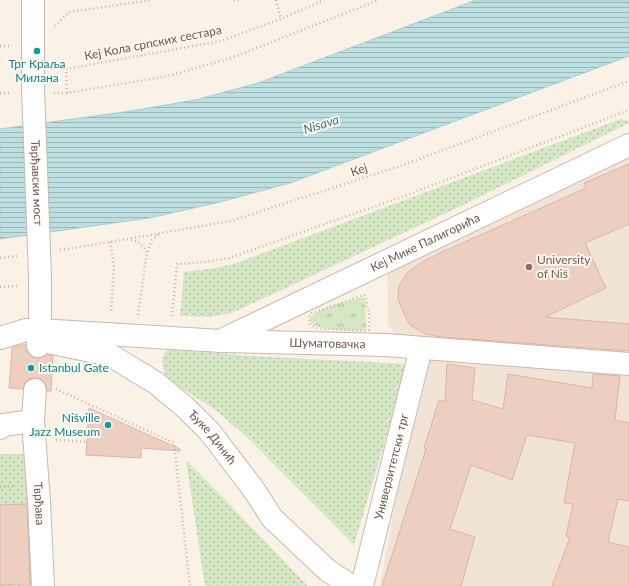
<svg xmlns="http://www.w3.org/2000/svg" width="629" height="586" font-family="Lato,sans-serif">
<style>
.residential{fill:#f1e3d6}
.grass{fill:url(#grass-tufts)}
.park{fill:url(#park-dots)}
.water{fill:url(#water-rules);stroke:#a4cfd3}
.building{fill:#edcfc1;stroke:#deb5a3}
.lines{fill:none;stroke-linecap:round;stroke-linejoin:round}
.street-casing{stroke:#cbb9ae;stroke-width:24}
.path{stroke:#d2b3a4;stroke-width:2.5;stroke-dasharray:1 3;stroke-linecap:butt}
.street{stroke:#fff;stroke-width:22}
.street-bridge-casing{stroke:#cbb9ae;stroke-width:24;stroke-linecap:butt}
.street-bridge{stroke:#fff;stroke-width:22}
.culture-dot{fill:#0f9aa8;stroke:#fdf6ed;stroke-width:1.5}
.education-dot{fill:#8d6e63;stroke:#fdf6ed;stroke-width:1.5}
.labels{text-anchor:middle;stroke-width:4;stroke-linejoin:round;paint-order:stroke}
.street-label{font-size:12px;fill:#71584e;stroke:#fdf6ed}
.culture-label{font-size:12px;fill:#0d838f;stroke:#fdf6ed}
.education-label{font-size:12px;fill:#785e54;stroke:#fdf6ed;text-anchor:start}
.water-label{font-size:13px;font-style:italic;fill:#46777c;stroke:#fdf6ed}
</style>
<defs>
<pattern id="grass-tufts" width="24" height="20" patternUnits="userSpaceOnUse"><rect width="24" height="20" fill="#d6e7c6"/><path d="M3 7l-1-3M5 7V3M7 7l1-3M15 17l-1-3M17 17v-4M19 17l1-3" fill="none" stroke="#b2bea3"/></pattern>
<pattern id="park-dots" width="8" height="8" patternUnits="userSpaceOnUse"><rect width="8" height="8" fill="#d6e7c6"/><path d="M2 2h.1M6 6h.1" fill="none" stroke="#b2bea3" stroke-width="1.8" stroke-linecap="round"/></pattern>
<pattern id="water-rules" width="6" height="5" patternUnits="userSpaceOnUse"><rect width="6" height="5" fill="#bddfe2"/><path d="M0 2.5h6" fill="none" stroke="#9eb8b9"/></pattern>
</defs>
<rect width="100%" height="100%" fill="#faf1e7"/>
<!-- residential -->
<path class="residential" d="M629,141V586H380L421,364L388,325L387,253Z"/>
<!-- grass -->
<path class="grass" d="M364,297L365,298L366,328L365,330C351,331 323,331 311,323L310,318C321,306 349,301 364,297Z"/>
<!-- park -->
<path class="park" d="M621,119L629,121V123L459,207L232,313L208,317L180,316L184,272L215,268L234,264Z
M168,349L250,356L408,364L354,545L248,438L214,409L178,386L164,373L162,358Z
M0,454H35L43,586H0Z
M186,460L204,478L308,586H205Z"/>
<!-- water -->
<path class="water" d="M476,0H629V56L290,183L220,202L149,218L0,239V129L131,111L195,100L258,83Z"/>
<!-- building -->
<path class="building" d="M629,164V224L585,243L606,288L545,317L629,324V351L442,337L425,334L410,325L404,314L398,300L399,286L407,273L424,261L442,252L586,188L584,183Z
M21,345H26L27,352L32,357L38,358L44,357L47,355L53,356L51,391H47L46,385L42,380L35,378L29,379L25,383L23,389L9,388L12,348Z
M447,364L475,368L472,400L503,409L508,374L592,388L593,374L620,376L615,420L629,423V501L618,499L608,542L629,547V586H552L570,537L566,536L573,504L564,503L575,443L527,435L512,480L471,465L450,529L475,537L461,586H382L426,449L424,448L439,400L445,402Z
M89,408L180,449V451L141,448V458L86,455Z
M27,504L30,586H19V584L0,585V505Z"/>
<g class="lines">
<defs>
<g id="street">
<path d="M33,0V88"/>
<path d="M40,277V316"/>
<path id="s1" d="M0,338L26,330H39L221,341L386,345L629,364"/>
<path id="s2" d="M224,339L629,145"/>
<path id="s3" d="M38,346V340L110,355L156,383L186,408L210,432L254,490L272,518L327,570L351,586"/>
<path id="s4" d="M35,390L33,421L39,502L43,586"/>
<path d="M0,428L3,425L33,421"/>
<path id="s5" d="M362,586L421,348"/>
</g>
</defs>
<!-- street casing -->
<use href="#street" class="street-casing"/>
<!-- path -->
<path class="path" d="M234,0H239
M276,0L281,19
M55,26L69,12L152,0
M0,46H12
M0,93H11
M54,93H67L168,76L231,58L379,0
M67,93L66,69L221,41L281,19L324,0
M131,240C138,241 144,245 146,252
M110,242L114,267L111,313
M60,250L110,242L231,221L403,165L629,81
M0,258L17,256
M0,287L18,286
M364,295C369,299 365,307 369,311V330L367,331L316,328L310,324L309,317L312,313Z
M138,315L147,252L152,240L159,234
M172,316L177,264L205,262L229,258L407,195L629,110
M56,389L174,443L190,586
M56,440L87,442
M0,487L15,486"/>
<!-- street -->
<use href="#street" class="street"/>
<defs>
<g id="street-bridge">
<path id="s6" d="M33,88L40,277"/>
</g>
</defs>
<!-- street-bridge casing -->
<use href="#street-bridge" class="street-bridge-casing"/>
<!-- street-bridge -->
<use href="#street-bridge" class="street-bridge"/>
</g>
<!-- markers -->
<g class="culture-dot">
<circle cx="37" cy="51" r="4"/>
<circle cx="31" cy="368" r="4"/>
<circle cx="108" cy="425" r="4"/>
</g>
<circle class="education-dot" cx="529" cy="267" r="4"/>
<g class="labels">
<!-- street labels -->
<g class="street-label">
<text transform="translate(153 43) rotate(-11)" y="4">Кеј Кола српских сестара</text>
<text transform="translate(359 170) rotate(-18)" y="4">Кеј</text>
<text dy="4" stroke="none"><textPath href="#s6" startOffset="95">Тврђавски мост</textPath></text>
<text dy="4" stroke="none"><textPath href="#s2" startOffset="223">Кеј Мике Палигорића</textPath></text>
<text dy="4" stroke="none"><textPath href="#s1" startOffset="329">Шуматовачка</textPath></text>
<text dy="4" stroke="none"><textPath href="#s3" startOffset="212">Ђуке Динић</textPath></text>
<text dy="4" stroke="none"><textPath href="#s5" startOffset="123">Универзитетски трг</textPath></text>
<text dy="4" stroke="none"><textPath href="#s4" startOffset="114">Тврђава</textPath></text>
</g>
<!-- culture labels -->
<g class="culture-label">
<text x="37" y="68">Трг Краља<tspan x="37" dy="14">Милана</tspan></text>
<text x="39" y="372" text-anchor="start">Istanbul Gate</text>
<text x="100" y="422" text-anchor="end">Nišville<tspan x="100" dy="14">Jazz Museum</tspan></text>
</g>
<!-- education labels -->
<g class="education-label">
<text x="537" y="264">University<tspan x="537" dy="14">of Niš</tspan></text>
</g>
<!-- water labels -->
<g class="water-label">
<text transform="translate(321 124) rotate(-17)" y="5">Nisava</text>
</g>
</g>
</svg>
